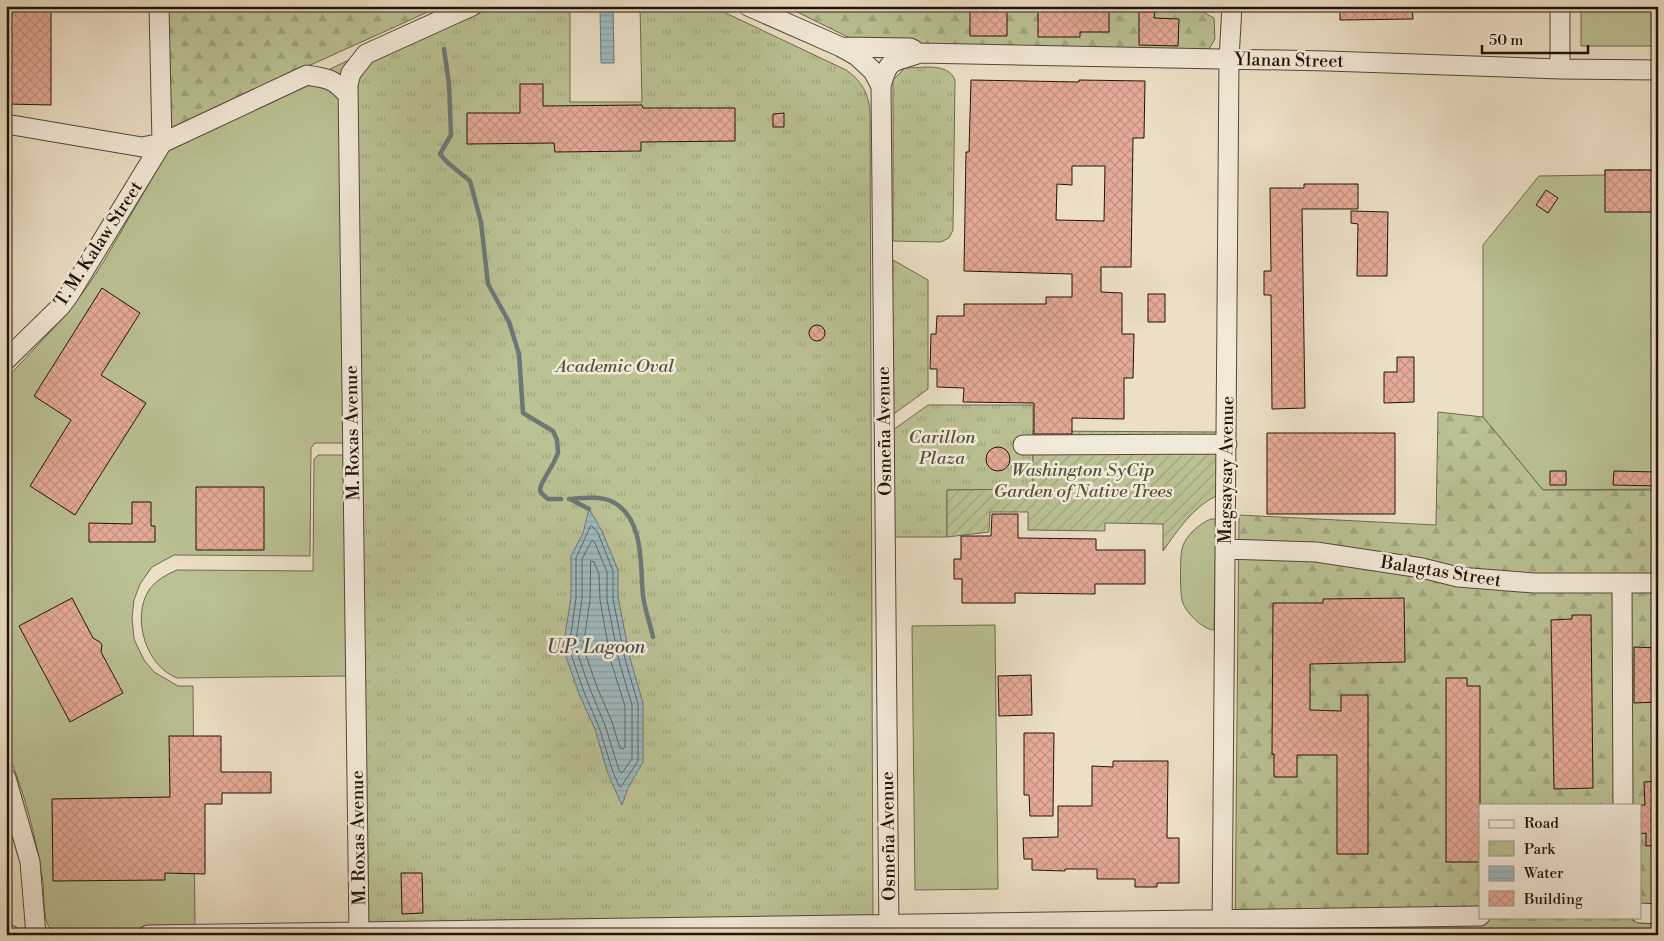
<svg xmlns="http://www.w3.org/2000/svg" width="1664" height="941" font-family="'Libre Bodoni',serif">
<style>
.grass{fill:#bac193;stroke:#6e6a4e}
.forest{fill:url(#forest-firs);stroke:#6e6a4e;fill-rule:evenodd}
.park{fill:url(#park-tufts);stroke:#6e6a4e}
.garden{fill:url(#garden-furrows);stroke:#6e6a4e}
.water{fill:url(#water-rules);stroke:#6d7777}
.lines{fill:none;stroke-linecap:round;stroke-linejoin:round}
.shore{stroke:#606664;stroke-width:1}
.stream{stroke:#6d7777;stroke-width:4.5}
.building{fill:url(#building-cross-hatch);stroke:#231309;fill-rule:evenodd}
.minor-casing{stroke:#554638;stroke-width:21}
.minor{stroke:#f2ead9;stroke-width:19}
.labels{text-anchor:middle;stroke-width:5;stroke-linejoin:round;paint-order:stroke}
.street-label{font-size:18px;fill:#231309;stroke:#f2ead9}
.park-label{font-size:18px;font-style:italic;fill:#585039;stroke:#f2ead9}
.water-label{font-size:19px;font-style:italic;fill:#4e4d49;stroke:#f2ead9}
</style>
<defs>
<pattern id="forest-firs" width="22" height="20" patternUnits="userSpaceOnUse" patternTransform="scale(1.25)"><rect width="22" height="20" fill="#bac193"/><path d="M5 1l3.5 6h-7zM16 11l3.5 6h-7z" fill="#a0a57d"/></pattern>
<pattern id="park-tufts" width="24" height="20" patternUnits="userSpaceOnUse" patternTransform="scale(1.25)"><rect width="24" height="20" fill="#bac193"/><path d="M3 7l-1-3M5 7V3M7 7l1-3M15 17l-1-3M17 17v-4M19 17l1-3" fill="none" stroke="#a0a57d"/></pattern>
<pattern id="garden-furrows" width="10" height="10" patternUnits="userSpaceOnUse" patternTransform="scale(1.25)"><rect width="10" height="10" fill="#bac193"/><path d="M-1 1l2-2M0 10L10 0M9 11l2-2" fill="none" stroke="#a0a57d"/></pattern>
<pattern id="water-rules" width="6" height="5" patternUnits="userSpaceOnUse" patternTransform="scale(1.25)"><rect width="6" height="5" fill="#9ebac0"/><path d="M0 2.5h6" fill="none" stroke="#889fa4"/></pattern>
<pattern id="building-cross-hatch" width="8" height="8" patternUnits="userSpaceOnUse" patternTransform="scale(1.25)"><rect width="8" height="8" fill="#e5aa97"/><path d="M0 0l8 8M0 8l8-8" fill="none" stroke="#c49181"/></pattern>
</defs>
<rect width="100%" height="100%" fill="#ebdfc5"/>
<filter id="stains"><feTurbulence type="fractalNoise" baseFrequency=".004" numOctaves="4"/><feColorMatrix values="0 0 0 0 .2 0 0 0 0 .09 0 0 0 0 .02 0 0 0 .5 -.17"/></filter>
<radialGradient id="worn" r=".72"><stop offset=".6" stop-color="#630" stop-opacity="0"/><stop offset="1" stop-color="#630" stop-opacity=".3"/></radialGradient>
<!-- grass -->
<path class="grass" d="M1581,6H1658V46H1581Z
M351,59L342,77L318,75Z
M315,77L341,89L349,443H315L311,448L310,556L174,555L152,567L140,584L134,600L132,618L134,639L144,660L154,672L178,686H193L195,931L57,930C57,930 50,928 50,928C43,921 44,892 43,882C36,836 24,791 6,748V379L62,319L87,287L104,261L169,149Z
M1605,170H1658V489L1543,490L1483,417V245L1539,176L1605,175Z
M318,455H344L347,676L177,678C146,666 131,618 149,590C155,581 167,574 177,570L313,571L314,459Z
M1211,519H1216L1214,630C1203,630 1184,611 1182,600C1180,591 1180,557 1182,549C1184,537 1200,523 1211,519Z
M995,625L998,889L915,890L912,626Z"/>
<!-- forest -->
<path class="forest" d="M166,6H441L169,129Z
M785,6H1166L1203,12L1214,18L1215,39L1209,49L1150,50L860,43Z
M1438,412L1483,417L1543,490H1658V935H1235L1239,515L1436,525ZM1480,805H1640V917H1480Z"/>
<!-- park -->
<path class="park" d="M495,6H570V102H642L640,6H711L846,70C862,81 869,94 870,113L873,935H369L355,95L358,78L371,62Z
M905,68C921,68 948,62 955,80L953,230L949,238L941,242L893,241V80Z
M893,260L928,280V389L891,416Z
M928,405H1033V489L947,490V537H892L893,430Z"/>
<!-- garden -->
<path class="garden" d="M1033,431L1218,432L1216,496C1193,507 1177,531 1163,551V524L1105,523V531L1028,530V512H990L989,532L947,537V490L1033,489Z"/>
<!-- water -->
<path class="water" d="M600,6H613L614,63H601Z
M589,509L602,531L618,570V597L630,658L643,703V762L628,788L622,805L608,774L595,729L579,694L563,648L571,597V556L583,533Z"/>
<g class="lines">
<!-- shore -->
<path class="shore" d="M592,526L598,533L613,571V599L625,659L638,704V761L621,787L619,786L613,772L599,727L584,692L569,648L576,598V558L590,527Z
M593,541L595,543L607,572V600L619,661L632,705V759L622,773L619,770L605,725L590,689L575,647L582,599V559L591,542Z
M591,561L594,562L599,574L600,600L611,662L625,706V747L623,749L620,748L612,722L597,687L583,647L590,600Z"/>
<!-- stream -->
<path class="stream" d="M444,49L449,84L451,135L440,154L447,162L470,181L481,222L488,284L509,322L519,354L523,413L553,431L557,440L558,453L554,462L542,483L540,489L541,493L548,499H561
M569,499C582,498 599,496 611,501C645,517 640,566 643,596C645,610 650,624 653,637
M570,499L589,509"/>
</g>
<!-- building -->
<path class="building" d="M970,6H1007V36H970Z
M1038,6H1109V32H1080V37H1038Z
M1340,6H1412L1413,19L1340,20Z
M6,9H51V105L6,104Z
M1139,12H1155L1154,18L1179,19L1178,46L1139,45Z
M971,80L1079,82V80L1145,81L1144,138H1133L1131,267H1101V292L1122,293V334H1134L1133,378H1124V419L1072,418V434H1034V403L963,402L964,388L937,387V369H930L931,334H936L937,316H964V304H1046V297H1072V274L964,271L966,152H969ZM1072,166H1105L1104,221L1056,220L1057,184L1072,185Z
M520,84H543V106L642,105L643,108H735V141L641,142V151L555,152L554,143L467,144V113H520Z
M784,113V127H773V114Z
M1605,170H1658V212H1605Z
M1304,184H1358V209H1302L1305,408L1272,409L1271,295H1264V271H1271L1270,188H1304Z
M1546,190L1558,198L1548,213L1536,205Z
M1351,211L1388,212L1387,276H1357L1358,224L1351,223Z
M102,288L140,313L101,375L146,403L75,515L30,486L71,420L34,396Z
M1148,294H1165V322H1148Z
M809 333a8 8 0 1 1 16 0a8 8 0 1 1-16 0Z
M1397,357H1414V402L1384,403V372H1397Z
M1267,433H1395V514H1267Z
M986 459a12 12 0 1 1 24 0a12 12 0 1 1-24 0Z
M1550,471H1566V485H1550Z
M1614,471L1658,472V486L1613,485Z
M196,487H264V550H196Z
M132,502H151V526H155V542H89V523L132,524Z
M992,514H1018V538L1096,539V550H1145V584H1095V594L1015,593V603H962V579H954V559H961V536H991Z
M72,598L93,638L100,642L102,645L101,652L123,693L70,722L19,626Z
M1404,598L1405,662L1310,664V710L1341,711V695H1368V854H1337V755H1297V777H1274V754H1272L1273,603H1323V599Z
M1572,615H1591L1593,788L1554,789L1551,620L1572,619Z
M1634,647L1658,648V702L1634,703Z
M1031,675L1032,715L999,716L998,676Z
M1446,678H1467V686H1480V862H1446Z
M1024,733H1054L1053,816H1030L1029,795H1024Z
M169,736H221V772H271V793H222V804H205V874L165,873V880L53,881L52,799L170,797Z
M1113,761H1168L1167,838H1179V883H1157V887H1135V879H1097V869H1065V871L1032,870V859H1024L1023,838L1058,837V806H1092V766L1113,767Z
M1658,781V845L1646,846V833L1640,834V805H1645L1644,782Z
M401,873H422L423,913L402,914Z"/>
<g class="lines">
<defs>
<path id="minor" d="M159,6L162,143
M748,6L841,47L857,56L873,71L881,86L889,935
M842,47L910,48L914,50
M1560,69V6
M881,86C889,55 895,63 920,53L1328,61L1560,69L1658,70
M6,124L142,147L162,143L307,75C327,78 334,79 348,95
M6,360L60,307L69,295L162,143
M1023,445L1227,444
M1225,549L1316,552L1422,568L1458,577L1534,583H1658
M1622,584L1623,805
M6,778L30,862L36,935
M1640,913L1658,914
M6,934L10,935
M148,935L1480,916
M359,935L348,85L351,73L366,54L472,6
M1222,935L1229,59L1232,6"/>
</defs>
<!-- minor casing -->
<use href="#minor" class="minor-casing"/>
<!-- minor -->
<use href="#minor" class="minor"/>
</g>
<g class="labels">
<!-- street labels -->
<g class="street-label">
<text transform="translate(1289 60) rotate(1)" y="6">Ylanan Street</text>
<text transform="translate(98 244) rotate(-57)" y="6">T. M. Kalaw Street</text>
<text transform="translate(884 431) rotate(-91)" y="6">Osmeña Avenue</text>
<text transform="translate(352 433) rotate(-91)" y="6">M. Roxas Avenue</text>
<text transform="translate(1226 470) rotate(-89)" y="6">Magsaysay Avenue</text>
<text transform="translate(1441 571) rotate(9)" y="6">Balagtas Street</text>
<text transform="translate(888 836) rotate(-91)" y="6">Osmeña Avenue</text>
<text transform="translate(358 838) rotate(-91)" y="6">M. Roxas Avenue</text>
</g>
<!-- park labels -->
<g class="park-label">
<text x="615" y="372">Academic Oval</text>
<text x="942" y="443">Carillon<tspan x="942" dy="21">Plaza</tspan></text>
<text x="1083" y="476">Washington SyCip<tspan x="1083" dy="21">Garden of Native Trees</tspan></text>
</g>
<!-- water labels -->
<g class="water-label">
<text x="596" y="653">U.P. Lagoon</text>
</g>
</g>
<!-- margin -->
<rect width="1664" height="941" fill="none" stroke="#ebdfc5" stroke-width="25"/>
<rect x="8" y="8" width="1649" height="926" fill="none" stroke="#231309" stroke-width="2.5"/>
<rect x="12" y="12" width="1639" height="916" fill="none" stroke="#231309"/>
<!-- legend -->
<rect x="1479" y="804" width="162" height="115" fill="#f2ead9" stroke="#9f9486"/>
<rect x="1489" y="820" width="25" height="8" fill="#f2ead9" stroke="#9f9486"/>
<text x="1524" y="828" font-size="15" fill="#231309">Road</text>
<rect x="1489" y="841" width="25" height="15" fill="url(#park-tufts)" stroke="#9f9486"/>
<text x="1524" y="854" font-size="15" fill="#231309">Park</text>
<rect x="1489" y="866" width="25" height="15" fill="url(#water-rules)" stroke="#9f9486"/>
<text x="1524" y="878" font-size="15" fill="#231309">Water</text>
<rect x="1489" y="891" width="25" height="15" fill="url(#building-cross-hatch)" stroke="#9f9486"/>
<text x="1524" y="904" font-size="15" fill="#231309">Building</text>
<!-- scale -->
<path d="M1482 45v8h106v-8" fill="none" stroke="#231309" stroke-width="2.5"/>
<text x="1489" y="45" font-size="15" fill="#231309" stroke="#f2ead9" stroke-width="4" paint-order="stroke">50 m</text>
<rect width="100%" height="100%" filter="url(#stains)"/>
<rect width="100%" height="100%" fill="url(#worn)"/>
</svg>
